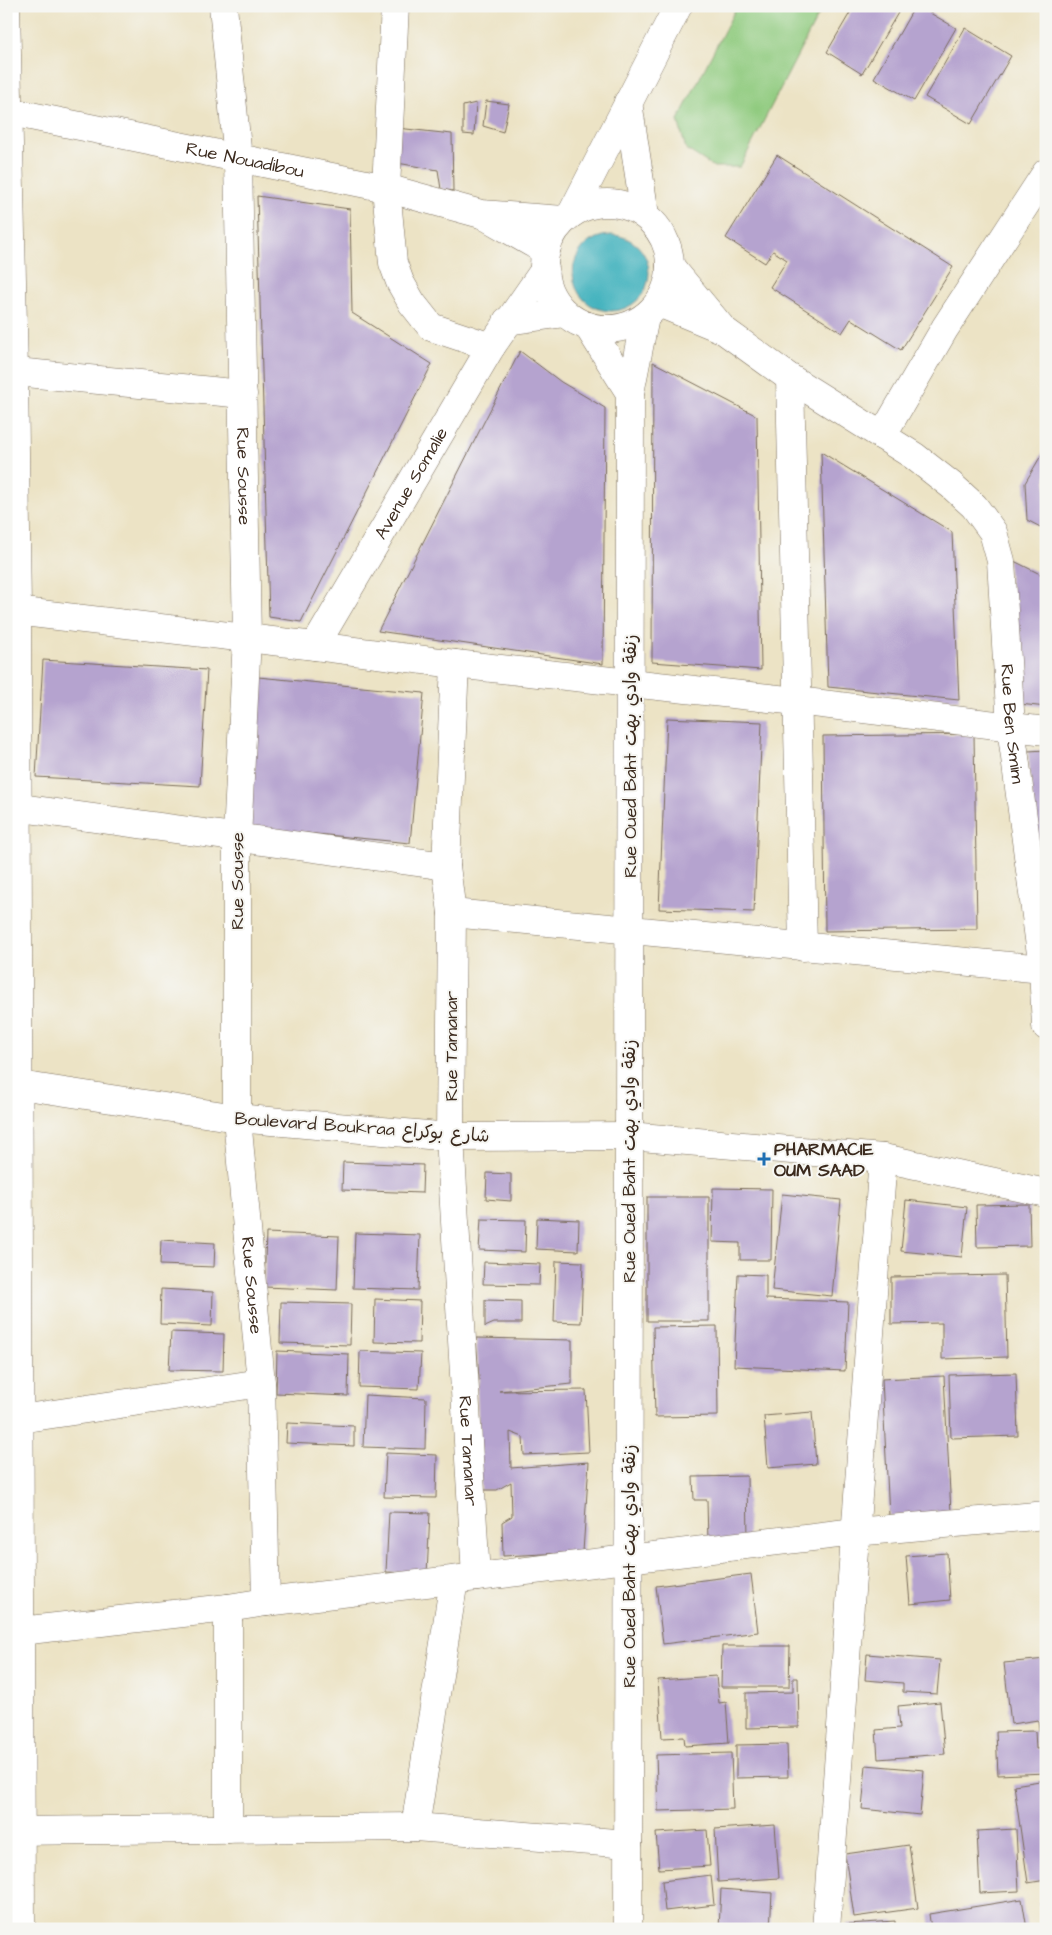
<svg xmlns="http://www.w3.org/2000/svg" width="1052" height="1935" font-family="'Architects Daughter','Playpen Sans Arabic',sans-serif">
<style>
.green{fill:#90cb7f;stroke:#667a4e}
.water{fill:#43b2be;stroke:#3f6e6e}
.building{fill:#b5a3cf}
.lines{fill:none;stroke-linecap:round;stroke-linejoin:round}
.minor-casing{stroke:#796b58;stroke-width:29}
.minor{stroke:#fff;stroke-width:28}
.poi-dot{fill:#1f6fb2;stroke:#f6f6f2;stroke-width:2}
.labels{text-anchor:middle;stroke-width:4;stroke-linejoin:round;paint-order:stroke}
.street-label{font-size:18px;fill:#3b2a1e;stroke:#f6f6f2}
.poi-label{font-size:18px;font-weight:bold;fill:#3b2a1e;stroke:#f6f6f2;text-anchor:start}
</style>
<rect width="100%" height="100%" fill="#f6f6f2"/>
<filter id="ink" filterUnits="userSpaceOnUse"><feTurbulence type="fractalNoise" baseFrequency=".02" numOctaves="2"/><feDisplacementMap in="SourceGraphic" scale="10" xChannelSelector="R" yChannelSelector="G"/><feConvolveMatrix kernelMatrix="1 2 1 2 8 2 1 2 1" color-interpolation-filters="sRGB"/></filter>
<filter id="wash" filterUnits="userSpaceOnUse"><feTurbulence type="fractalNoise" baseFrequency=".0096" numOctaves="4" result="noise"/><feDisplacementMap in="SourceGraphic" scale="20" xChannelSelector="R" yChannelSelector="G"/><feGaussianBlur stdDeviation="1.12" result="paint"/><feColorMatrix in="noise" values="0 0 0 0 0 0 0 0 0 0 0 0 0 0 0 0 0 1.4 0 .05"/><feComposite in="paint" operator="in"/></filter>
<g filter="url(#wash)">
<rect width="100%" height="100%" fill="#ece3c5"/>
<!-- green -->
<path class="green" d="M737,6H823L740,167H714L686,149L678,120Z"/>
<!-- water -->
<path class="water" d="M573 273a38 38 0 1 1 76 0a38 38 0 1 1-76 0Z"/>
<g id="blocks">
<!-- building -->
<path class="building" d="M854,6H902L862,74L827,52Z
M915,6H918L956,28L914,101L874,78Z
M965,28L1011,56L971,124L925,97Z
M486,101L509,104L503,132L483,126Z
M476,103L474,135L463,134V106Z
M397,128L452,134L453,191L441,189L438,170L397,163Z
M777,155L953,267L901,350L851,319L842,333L770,287L787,260L773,251L765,263L726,238Z
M257,196L350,209L352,313L432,364L301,622L269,617Z
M520,351L561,382L605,408L603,664L378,631Z
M653,362L757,416L761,670L652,662Z
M1046,447V530L1027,520L1025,483Z
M821,452L952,532L959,700L828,687Z
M1008,558L1046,577V707L1020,704Z
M43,660L207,670L200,786L36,777Z
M258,677L424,693L410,843L244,827Z
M667,718L762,722L754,912L659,909Z
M974,734L977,929L825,931L823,736Z
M1046,750V921H1044L1028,751Z
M343,1162L423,1165L422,1193L342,1190Z
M487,1173L511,1174V1201L486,1199Z
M713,1188L772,1189L771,1260H740V1243L712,1242Z
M782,1194L841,1200L832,1296L772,1290Z
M647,1197H709V1321H647Z
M906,1200L967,1207L962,1257L901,1251Z
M1029,1204L1030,1246L977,1247L976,1205Z
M537,1218L579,1220L578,1251L536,1249Z
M481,1219L526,1220L525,1252L479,1250Z
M266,1233L339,1236L337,1290L264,1287Z
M355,1233L420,1235L418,1290L353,1288Z
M161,1240L215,1243L214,1267L160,1265Z
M556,1261L583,1262L581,1323L554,1322Z
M484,1262L540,1264L539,1285L483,1284Z
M738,1274L766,1275V1299L848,1302L845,1371L734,1366Z
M1005,1275L1007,1357L942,1359V1323L891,1324V1277Z
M161,1289L213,1292L212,1326L160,1324Z
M375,1299L420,1301L419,1343L374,1342Z
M485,1300L521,1301V1323H494L485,1327Z
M281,1302L351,1304L350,1345L280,1343Z
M717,1326L718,1416L655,1417L653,1327Z
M171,1332L224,1334L223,1371L169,1370Z
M476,1338L572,1340V1384L499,1391L586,1390L589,1452L524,1455L523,1437L510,1432L511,1468L589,1462L583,1552L503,1556L502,1522L512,1516L511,1482L497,1490H481L477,1392L479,1379Z
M277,1351L349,1354L348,1396L276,1393Z
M360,1351L421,1353L419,1389L359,1387Z
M1016,1373L1018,1436L951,1438L949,1375Z
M944,1376L951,1513L889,1516L882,1379Z
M365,1395L426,1398L425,1449L363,1447Z
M812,1412L816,1464L768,1468L764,1416Z
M287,1423L354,1426V1446L286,1443Z
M386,1453L437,1455L436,1498L384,1497Z
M747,1476L748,1541L708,1542L707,1500H694L693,1477Z
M389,1512L430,1513L427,1574L386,1572Z
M947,1553L950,1600L910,1604L906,1556Z
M751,1574L758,1632L663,1644L656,1586Z
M722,1646H790L789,1687H721Z
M867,1654L940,1660L937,1694L903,1692V1683L865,1680Z
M1046,1659V1738L1040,1739L1038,1720L1011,1724L1004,1663Z
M716,1676L719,1703L726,1702L729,1743L685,1746L684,1737L662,1738L658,1680Z
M793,1678H798L799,1727L746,1728V1693L793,1692Z
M940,1702L945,1754L878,1759L876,1730L900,1728L898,1706Z
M1035,1731L1036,1749L1046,1748V1773L998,1775L996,1732Z
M787,1744L788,1777L736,1778V1745Z
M731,1753L733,1809L658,1811L656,1755Z
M866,1765L924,1770L920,1815L862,1809Z
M1046,1780V1880L1028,1883L1014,1785Z
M775,1825L779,1878L718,1882L715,1829Z
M1016,1829L1019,1891L980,1893L977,1831Z
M707,1830L710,1866L659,1869L656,1833Z
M909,1845L918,1908L854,1917L845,1854Z
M711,1875L714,1905L665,1911L662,1881Z
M721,1889L772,1893L770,1929H719Z
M1022,1899L1027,1929H931L929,1914Z
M1046,1902V1929H1044L1041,1903Z
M895,1921V1929H848L847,1924Z"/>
</g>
</g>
<g filter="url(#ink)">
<use href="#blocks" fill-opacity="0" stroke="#796b58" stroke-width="1"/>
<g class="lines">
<defs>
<g id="minor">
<path id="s1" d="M223,6L238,159L247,638L237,838V1118L261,1383L266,1602"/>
<path d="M395,6L386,188L393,263L400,282L412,303L431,327L491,347"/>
<path d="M6,7L14,372L17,611L21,1929"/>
<path d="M628,102L645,215"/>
<path id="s2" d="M6,111L386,188L481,214L564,220"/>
<circle cx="607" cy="266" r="63"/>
<path d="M572,213L678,6"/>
<path d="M487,217L546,251"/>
<path d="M670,266L720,326"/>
<path id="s3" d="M659,303L722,329L790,378L914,456L951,485L974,506L993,532L1001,561L1011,727L1043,969L1046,1026"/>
<path d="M507,321L565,313"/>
<path d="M588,326L630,393"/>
<path d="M6,371L243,394"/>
<path d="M790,378L803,947"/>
<path d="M882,436L945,328L1046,173"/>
<path d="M6,610L315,646L455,664L797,701L1046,731"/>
<path id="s4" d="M315,646L491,347L545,269"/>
<path id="s5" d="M455,664L446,866L452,913L450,1137L476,1577"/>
<path d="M6,806L446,866"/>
<path d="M452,913L1043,969"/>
<path d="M6,1083L237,1118L450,1137L629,1136L883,1158L1046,1193"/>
<path d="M6,1421L261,1383"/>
<path d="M6,1633L20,1631L228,1608L266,1602L855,1532L1046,1515"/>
<path d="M415,1827L454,1580"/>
<path d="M228,1829V1608"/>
<path d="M6,1831L415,1827L628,1844"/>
<path d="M628,1929L630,393L645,317"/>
<path d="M826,1929L883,1158"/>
</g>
</defs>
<!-- minor casing -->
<use href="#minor" class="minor-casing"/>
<!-- minor -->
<use href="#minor" class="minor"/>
</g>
</g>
<!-- markers -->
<path class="poi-dot" d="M761.5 1151.5h5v5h5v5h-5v5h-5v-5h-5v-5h5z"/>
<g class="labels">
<!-- street labels -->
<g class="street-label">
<text dy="6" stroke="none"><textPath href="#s2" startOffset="244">Rue Nouadibou</textPath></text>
<text dy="6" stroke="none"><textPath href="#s1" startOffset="471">Rue Sousse</textPath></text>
<text dy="6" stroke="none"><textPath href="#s4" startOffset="189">Avenue Somalie</textPath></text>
<text dy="6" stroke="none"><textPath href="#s3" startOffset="602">Rue Ben Smim</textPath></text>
<text transform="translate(630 756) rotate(-90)" y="6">Rue Oued Baht زنقة وادي بهت</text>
<text transform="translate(237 881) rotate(-90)" y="6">Rue Sousse</text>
<text transform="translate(451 1046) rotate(-90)" y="6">Rue Tamanar</text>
<text transform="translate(362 1127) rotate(4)" y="6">Boulevard Boukraa شارع بوكراع</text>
<text transform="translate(629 1161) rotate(-90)" y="6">Rue Oued Baht زنقة وادي بهت</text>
<text dy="6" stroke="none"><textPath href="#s1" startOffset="1281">Rue Sousse</textPath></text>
<text dy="6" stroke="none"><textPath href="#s5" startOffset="788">Rue Tamanar</textPath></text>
<text transform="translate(629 1566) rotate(-90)" y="6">Rue Oued Baht زنقة وادي بهت</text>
</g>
<!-- poi labels -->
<g class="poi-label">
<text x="774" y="1155">PHARMACIE<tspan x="774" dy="21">OUM SAAD</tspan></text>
</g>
</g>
<!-- margin -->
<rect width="1052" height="1935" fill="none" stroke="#f6f6f2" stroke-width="25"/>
</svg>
